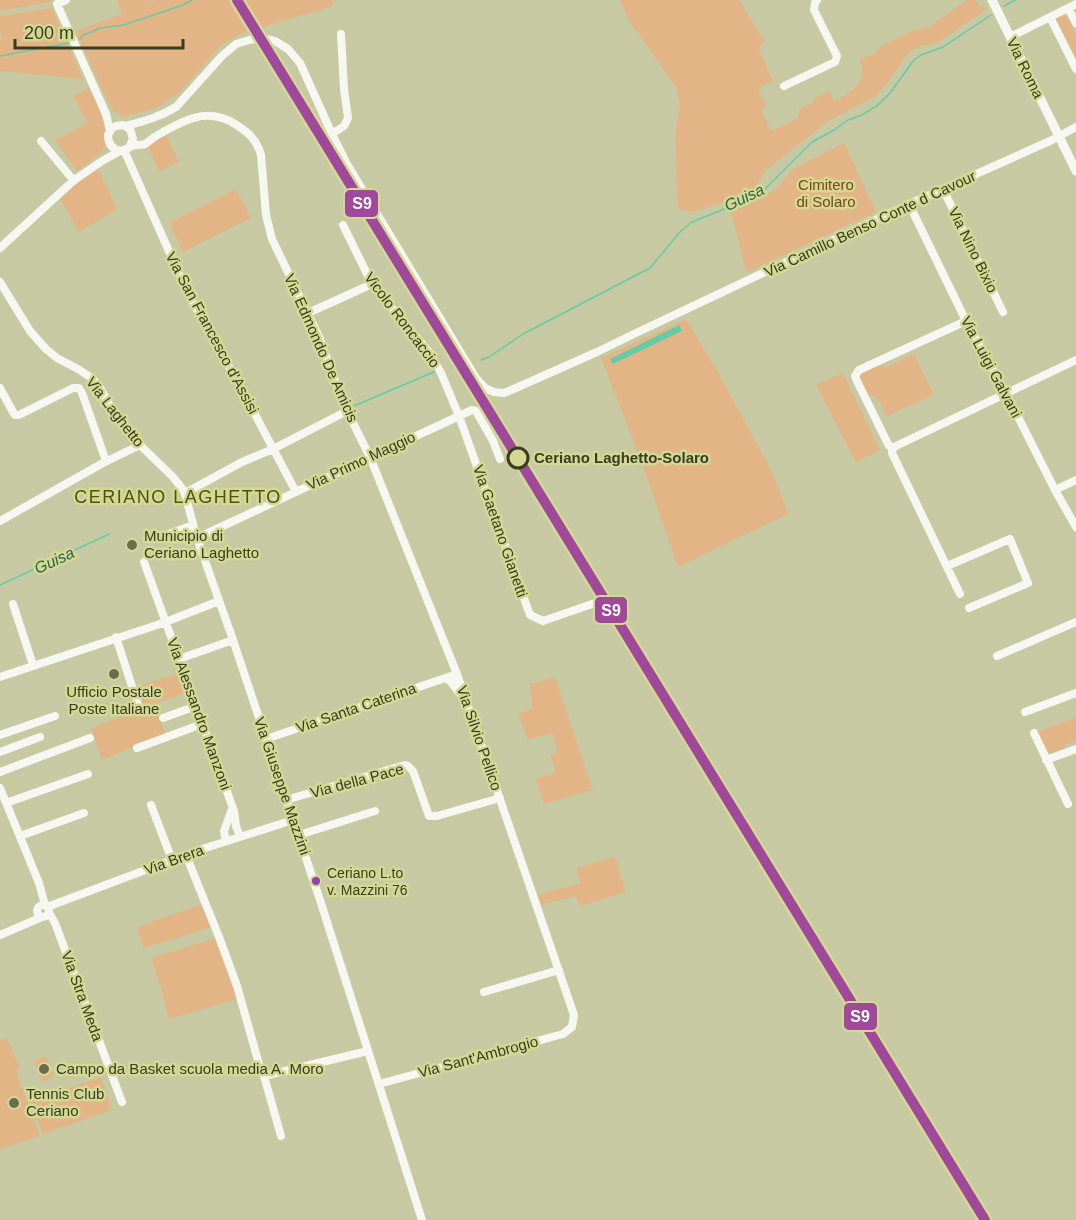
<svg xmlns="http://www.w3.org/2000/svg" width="1076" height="1220" font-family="Helvetica,sans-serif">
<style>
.green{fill:#e3b586}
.water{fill:#63cca6}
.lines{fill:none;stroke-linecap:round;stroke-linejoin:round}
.stream{stroke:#63cca6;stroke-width:1.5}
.minor{stroke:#f6f7f1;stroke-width:8}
.major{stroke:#f6f7f1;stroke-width:9}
.rail-1-casing{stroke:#d3d893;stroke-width:15}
.rail-1{stroke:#a0499a;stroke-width:10}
.stop-dot{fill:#d3d893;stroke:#3a3c20;stroke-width:3}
.poi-dot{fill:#6b6d4e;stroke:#d3d893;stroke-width:2}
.bus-dot{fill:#8e44ad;stroke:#d3d893;stroke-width:2}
.labels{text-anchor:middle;stroke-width:5;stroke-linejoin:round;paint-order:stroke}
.bus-label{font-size:14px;fill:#3a3c20;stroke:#d3d893;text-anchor:start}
.street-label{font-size:15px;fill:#3a3c20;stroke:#d3d893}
.park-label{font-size:15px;fill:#7f4219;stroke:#d3d893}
.stop-label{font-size:15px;font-weight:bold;fill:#3a3c20;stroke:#d3d893;text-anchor:start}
.poi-label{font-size:15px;fill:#3a3c20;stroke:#d3d893;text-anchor:start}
.water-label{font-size:16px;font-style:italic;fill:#2a6251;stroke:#d3d893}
.quarter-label{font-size:18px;letter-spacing:1.5px;fill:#505208;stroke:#d3d893}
.line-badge{stroke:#d3d893;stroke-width:2}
.badge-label{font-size:16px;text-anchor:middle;font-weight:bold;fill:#fff}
</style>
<rect width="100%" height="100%" fill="#c6c9a2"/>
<!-- green -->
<path class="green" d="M0,0H51L50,2L0,11Z
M117,0H154L132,9L157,0H333V6L241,34L221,45L181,91L157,108L124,117L112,110L75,31L122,14Z
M620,0H740L743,7L764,41L762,43L759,49L773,81L758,88L766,107L761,110L771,131L795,120L799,116V109L814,102L813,99L830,91L834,101C855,91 867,85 860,59L875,54L879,47L915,30L927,28L967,0H976L980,6L988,8L937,43L921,46L909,52L887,83L876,96L828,121L766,170L754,190L725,202L693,212L678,209L675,137L680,104L676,87L628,19Z
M52,8L83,79L0,71V41L2,38L0,32V16Z
M1063,13H1067V17L1076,36V58L1055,17Z
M90,88L105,124V146L101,153L77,171L55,140L88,123L73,96Z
M166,135L179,162L159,171L147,145Z
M844,143L876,212L748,272L746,271L731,212L775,190L793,169Z
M98,168L117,209L79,232L60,199L78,182Z
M236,189L251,218L183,252L169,223Z
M686,319L716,369L772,472L788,514L678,567L641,460L601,358Z
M914,354L934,395L887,416L876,396H868L859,377L860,374L880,364L885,368Z
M843,373L880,450L856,462L816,385Z
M179,673L186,693L156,703L165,734L102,760L91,728L143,709L136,687Z
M555,677L593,790L544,804L536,779L556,773L550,755L558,752L552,733L528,740L518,714L532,709L530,684Z
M1076,718V741L1064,745L1065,748L1051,753L1045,752L1036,732Z
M615,857L626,892L580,906L576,896L541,905L538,895L580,883L577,868Z
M203,904L212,927L144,948L137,927Z
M217,938L237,999L169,1019L161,988L151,958Z
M7,1038L20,1068L16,1071L40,1136L0,1149V1041Z
M46,1056L54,1077L42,1082L34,1061Z
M101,1077L112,1110L43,1134L31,1101Z"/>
<!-- water -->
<path class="water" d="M679,325L682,331L613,364L610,359Z"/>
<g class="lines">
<!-- stream -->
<path class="stream" d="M1004,6L1015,0
M80,39L82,36L100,28L124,25L183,5L192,0
M0,56L69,43
M481,360L489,357L523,334L650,268L680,232L692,222L742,202L765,189L812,142L834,130L848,120L862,115L878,105L890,93L914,60L921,55L943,47L991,15
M354,406L436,371
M0,585L109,534"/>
<!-- minor -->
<path class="minor" d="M66,0L57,4L106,114L110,131
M1068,8L1076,23
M1050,17L1076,69
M1010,37L1076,4
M784,86L835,62L837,56L814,10L815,3L817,0
M126,126C144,121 160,117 176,107L221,57L236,44L249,40L261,38L275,41L288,49L300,63L332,134L347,164L476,378L485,388L494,392L504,393L509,391L597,352L638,332L909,204L1050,141L1076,127
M332,134L344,126L348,118L344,89L341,34
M41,141L74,181
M131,146C135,145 141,145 145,144C149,142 152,138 156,136C182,121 206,106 235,124C248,132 257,140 261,155L266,215L272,239L320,339L344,405L370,457L457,674L574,1015L572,1027L563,1034L379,1084
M124,150L188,294L240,386L296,492
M943,189L1003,312
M909,204L966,321L1006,393L1055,490L1076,527
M343,225L372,284L429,352L441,373L459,416L530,615L543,621L595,603
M0,248L73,181L102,161L120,151L129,148L133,139L130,129L123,125L116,126L112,128L108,135C108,144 112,149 120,151
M0,282L30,331L46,349L57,358L78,369L93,379L99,386L116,417L140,445L173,477L184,491L197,538L233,640L320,900L422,1220
M308,313L372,284
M0,388L13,412L15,415H19L73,388H79L82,393L106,461
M892,449L896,446L1076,360
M1055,490L1076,480
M184,491L187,492L242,462L273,449L347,411
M0,521L103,463L140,445
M197,538L472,410L476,411L493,441L500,459
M155,539L193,525
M144,562L234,811L236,826L240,837
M947,566L1010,539L1028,583L969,608
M960,594L892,453V449L888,444L857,381L855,376L859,370L966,321
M13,604L33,665
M116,637L139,708
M997,656L1076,622
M179,659L233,640
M0,677L163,623L219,601
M446,678C454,682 455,691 463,696
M1025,712L1076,693
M163,718L196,706
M1034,733L1068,804
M0,735L55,716
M266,739L457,674
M137,748L202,724
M0,752L40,737
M1046,760L1076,749
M0,772L90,738
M0,788L39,883L45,905
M286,800L405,765L408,766L413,771L429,816H437L500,798
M6,803L88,774
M151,805L172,860
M299,835L375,811
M20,836L84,813
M226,841L224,831L232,809
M186,855L219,937L237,986L259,1064L264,1076L281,1136
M37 911a6 6 0 1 1 12 0a6 6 0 1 1-12 0Z
M47,907L196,851L293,820
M49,913L55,923L122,1102
M0,935L42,917
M484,992L559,970
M264,1076L368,1051"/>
<!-- major -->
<path class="major" d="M992,0L1076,171"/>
<defs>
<path id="rail-1" d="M237,0L985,1220"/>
</defs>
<!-- rail-1 casing -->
<use href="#rail-1" class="rail-1-casing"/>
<!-- rail-1 -->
<use href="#rail-1" class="rail-1"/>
</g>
<!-- markers -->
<circle class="stop-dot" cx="518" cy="458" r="10"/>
<g class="poi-dot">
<circle cx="132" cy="545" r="6"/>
<circle cx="114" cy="674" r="6"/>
<circle cx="44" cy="1069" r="6"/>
<circle cx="14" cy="1103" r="6"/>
</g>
<circle class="bus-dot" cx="316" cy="881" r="5"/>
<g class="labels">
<!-- bus labels -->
<g class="bus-label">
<text x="327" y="878">Ceriano L.to<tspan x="327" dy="17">v. Mazzini 76</tspan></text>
</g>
<!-- street labels -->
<g class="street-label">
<text transform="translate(1025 68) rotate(64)" y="5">Via Roma</text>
<text transform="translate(870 224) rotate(-25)" y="5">Via Camillo Benso Conte d Cavour</text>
<text transform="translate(973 250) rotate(64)" y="5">Via Nino Bixio</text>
<text transform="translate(402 320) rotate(53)" y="5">Vicolo Roncaccio</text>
<text transform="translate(212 333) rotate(62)" y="5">Via San Francesco d'Assisi</text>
<text transform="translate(321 348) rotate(66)" y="5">Via Edmondo De Amicis</text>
<text transform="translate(991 367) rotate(62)" y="5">Via Luigi Galvani</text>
<text transform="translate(115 412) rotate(52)" y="5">Via Laghetto</text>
<text transform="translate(361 461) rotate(-25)" y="5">Via Primo Maggio</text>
<text transform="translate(500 531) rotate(71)" y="5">Via Gaetano Gianetti</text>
<text transform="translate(356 708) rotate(-19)" y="5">Via Santa Caterina</text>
<text transform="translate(199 714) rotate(70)" y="5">Via Alessandro Manzoni</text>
<text transform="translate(479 738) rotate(71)" y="5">Via Silvio Pellico</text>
<text transform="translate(357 781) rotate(-15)" y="5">Via della Pace</text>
<text transform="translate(282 786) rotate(71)" y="5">Via Giuseppe Mazzini</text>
<text transform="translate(174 860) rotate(-20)" y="5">Via Brera</text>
<text transform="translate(82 996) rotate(70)" y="5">Via Stra Meda</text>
<text transform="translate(478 1057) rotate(-15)" y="5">Via Sant'Ambrogio</text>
</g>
<!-- park labels -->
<g class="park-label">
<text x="826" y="190">Cimitero<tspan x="826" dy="17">di Solaro</tspan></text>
</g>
<!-- stop labels -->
<g class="stop-label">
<text x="534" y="463">Ceriano Laghetto-Solaro</text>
</g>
<!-- poi labels -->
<g class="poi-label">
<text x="144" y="541">Municipio di<tspan x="144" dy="17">Ceriano Laghetto</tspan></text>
<text x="114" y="697" text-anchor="middle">Ufficio Postale<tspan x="114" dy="17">Poste Italiane</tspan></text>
<text x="56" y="1074">Campo da Basket scuola media A. Moro</text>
<text x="26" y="1099">Tennis Club<tspan x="26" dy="17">Ceriano</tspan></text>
</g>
<!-- water labels -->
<g class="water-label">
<text transform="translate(744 197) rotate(-26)" y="6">Guisa</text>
<text transform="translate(54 560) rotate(-25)" y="6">Guisa</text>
</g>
<!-- quarter labels -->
<g class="quarter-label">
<text x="178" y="503">CERIANO LAGHETTO</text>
</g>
</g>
<g class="line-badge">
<rect x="344" y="189" width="35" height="29" rx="6" fill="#a0499a"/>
<rect x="594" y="596" width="34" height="28" rx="6" fill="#a0499a"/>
<rect x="843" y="1002" width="35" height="29" rx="6" fill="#a0499a"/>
</g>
<g class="badge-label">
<text x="362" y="209">S9</text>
<text x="611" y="616">S9</text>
<text x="860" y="1022">S9</text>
</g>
<!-- scale -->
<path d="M15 39v9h168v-9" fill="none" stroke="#3a3c20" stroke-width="3"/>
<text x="24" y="39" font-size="18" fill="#3a3c20" stroke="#d3d893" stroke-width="4.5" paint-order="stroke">200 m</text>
</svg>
